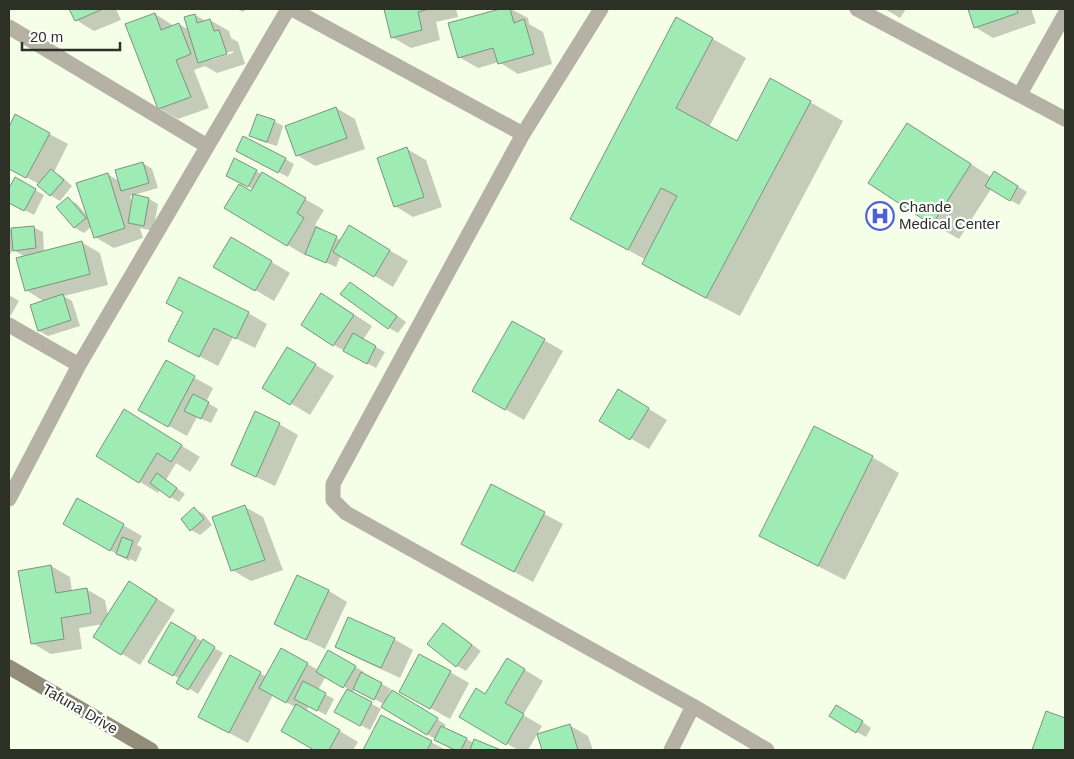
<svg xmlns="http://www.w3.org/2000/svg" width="1074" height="759" font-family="Arial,sans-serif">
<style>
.shadow{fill:#0003;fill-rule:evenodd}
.building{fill:#9eebb4;stroke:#7a9480}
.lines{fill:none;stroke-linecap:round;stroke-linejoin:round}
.street{stroke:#b5b1a4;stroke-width:15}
.secondary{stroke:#938e7a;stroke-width:15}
.labels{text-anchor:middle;stroke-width:4.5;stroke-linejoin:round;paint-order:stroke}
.poi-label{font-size:15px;fill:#2d3125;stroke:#fff;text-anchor:start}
.street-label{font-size:15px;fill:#2d3125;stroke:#fff}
</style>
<rect width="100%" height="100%" fill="#f5fee6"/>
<!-- shadow -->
<path class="shadow" d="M71,9H116L121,20L94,31L76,20Z
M237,9H246L243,12Z
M385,9H456L458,17L436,22L440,40L411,48L392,37Z
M505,9H511L528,18L529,24L543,32L552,64L518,74L499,62L478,68L459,57L450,24Z
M885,9H906L900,18Z
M969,9H1031L1036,23L993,38L975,27Z
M155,14L174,26L179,24L189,30L195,15L206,21L210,20L229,31L231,38L238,42L245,64L217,73L205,66L194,70L209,108L178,119L159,108ZM233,51V53L211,60V57Z
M713,39L746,58L709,127L737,143L810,102L843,121L740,316L676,283L643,264L646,260L572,219Z
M336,108L355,119L365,149L315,166L297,155Z
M16,116L68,144L54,172L61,176L72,186L60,201L50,195L39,184L9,168V129Z
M274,121L283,126L277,146L260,141L251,135Z
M907,125L934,140L991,177L994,172L1027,192L1019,205L991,189L959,239L933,224Z
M407,149L426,160L442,207L413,217L395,206Z
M247,156L285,159L294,164L288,177Z
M143,163L152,169L158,188L130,196L132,205L149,199L158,204L153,231L140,228L143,238L114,248L95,237L92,226L84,233L75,228L58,208L68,199L77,204L89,218L107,174L119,181Z
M256,171L324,210L315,225L322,229L321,231L341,240L349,227L408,261L393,287L341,255L336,267L307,254L306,256L226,208L252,193L253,189L237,181Z
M15,179L44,195L34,215L9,202V190Z
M33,227L43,232L44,252L81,242L100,253L108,285L64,296L72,301L80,326L48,336L39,331L45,302L26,290V257L13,250L9,256V229L12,231Z
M231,238L290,273L274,301L215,266Z
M350,283L359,289L406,322L398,333L389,328Z
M9,295L19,301L11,315L9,314Z
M322,295L340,305L372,326L363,340L385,352L376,368L334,345L303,324Z
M248,313L267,324L255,348L233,337L218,366L170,341Z
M512,322L563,351L524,420L474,391Z
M306,359L334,376L310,415L264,387Z
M166,362L213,388L206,402L218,409L211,423L197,417L187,436L140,410Z
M619,391L667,420L649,449L601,421Z
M143,422L200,457L190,472L176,463L166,480L185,494L179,502L160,490L158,493L98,456Z
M279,424L298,435L275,486L252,475L233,465Z
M872,457L899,473L845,580L788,551L761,536Z
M492,486L563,524L533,582L481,554Z
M78,499L142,536L137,545L142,548L136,562L130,559L129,561L64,524Z
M245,507L263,517L283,570L251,581L232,570Z
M194,509L204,514L212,525L200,535L191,530Z
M51,566L70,577L72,592L86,589L105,600L108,616L148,593L175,610L140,665L95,637L103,624L79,628L82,649L51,654L32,643L20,572Z
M297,577L329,591L347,602L325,649L294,634L275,624Z
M172,624L223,653L198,694L178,682L180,679L150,661Z
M444,625L453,630L481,651L466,671L457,666Z
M394,639L413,650L400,678L355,657L336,647Z
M282,649L318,670L328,651L364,672L363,674L391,689L387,697L388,698L402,697L446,725L444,728L474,743L475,741L498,750H456L445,745L383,707L384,704L355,689L352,693L381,709L370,730L336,712L348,689L326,676L318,690L334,699L326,715L309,706L306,711L358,742L353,750H317L282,730L295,707L273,695L248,743L218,727L230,657L267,677Z
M507,659L543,681L523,715L542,726L528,750H518L461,717L486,695Z
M450,672L469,683L450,719L400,691Z
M846,711L871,728L866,737L857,732Z
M1047,712L1065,719V750H1034Z
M382,717L431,742L446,750H364Z
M569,725L588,736L593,750H544L539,735Z"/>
<!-- building -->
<path class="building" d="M69,9H103L75,21Z
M384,9H429L418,12L422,30L391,38Z
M500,9H510L514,23L524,19L534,54L498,64L493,48L458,58L448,23Z
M968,9H1017L1018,13L974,28Z
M155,13L161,30L179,23L191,54L176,60L191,97L158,109L125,24Z
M195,14L197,23L210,19L214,31L219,30L227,54L198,63L184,17Z
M676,17L713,38L676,108L737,141L770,78L811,101L706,298L642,264L677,196L661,188L628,250L570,219Z
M336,107L347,138L296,156L285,126Z
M15,114L50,133L26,178L9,169V127Z
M257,114L275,120L267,142L249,136Z
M907,123L971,164L932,225L868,183Z
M243,136L286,158L278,173L236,151Z
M407,147L424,197L394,207L377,158Z
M234,158L257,170L248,187L226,176Z
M143,162L149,183L121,191L115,170Z
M51,169L64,180L50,196L37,185Z
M994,171L1018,186L1010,201L985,186Z
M262,172L306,198L297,213L304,218L287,246L224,208L239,184L251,191Z
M108,173L125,228L94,238L76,183Z
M15,177L36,189L24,211L9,203V188Z
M133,194L149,198L144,226L128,223Z
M68,197L86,218L74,228L56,207Z
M349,225L390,250L374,277L333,252Z
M34,226L36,248L13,251L11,228Z
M316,227L337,236L326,263L305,254Z
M231,237L272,261L255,291L213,267Z
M82,241L90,274L25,291L16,258Z
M179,277L249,312L236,339L214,328L199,357L168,341L183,312L166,303Z
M350,282L397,316L388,329L340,294Z
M321,293L354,315L333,346L301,325Z
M63,294L71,320L38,331L30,305Z
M512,321L545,339L505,410L472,391Z
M353,333L376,346L367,364L343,351Z
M287,347L316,364L290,405L262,388Z
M166,360L195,376L168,427L138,410Z
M618,389L649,408L630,440L599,421Z
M193,394L209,402L201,419L184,411Z
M124,409L182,445L171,462L157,453L139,483L96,456Z
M255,411L280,423L256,477L231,465Z
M814,426L873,456L818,566L759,536Z
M157,473L177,488L170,498L150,483Z
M491,484L545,512L514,572L461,544Z
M77,498L124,524L110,551L63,524Z
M245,505L265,560L231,571L212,517Z
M194,507L204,519L190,531L181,519Z
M122,537L133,541L127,558L116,554Z
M51,565L56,593L87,588L91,613L61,618L64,639L31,644L18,571Z
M297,575L329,590L306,640L274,624Z
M129,581L157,599L121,655L93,637Z
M348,617L395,638L381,668L335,647Z
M171,622L196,637L173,676L148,662Z
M443,623L472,645L456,667L427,644Z
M203,639L215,647L188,690L176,683Z
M281,648L308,663L286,703L259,688Z
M328,650L356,666L343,688L316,672Z
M419,654L451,671L430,709L399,692Z
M230,655L261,672L229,733L198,717Z
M507,658L525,669L505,703L524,714L506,745L459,717L476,688L485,694Z
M361,672L382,683L374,700L353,689Z
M303,681L326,693L317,711L294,699Z
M347,689L372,702L360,726L334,712Z
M392,690L438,718L427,735L381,707Z
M296,704L340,730L329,750H314L281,731Z
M836,705L863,721L856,733L829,716Z
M1046,711L1065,718V750H1032Z
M381,715L432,741L427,750H363Z
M570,724L578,750H542L537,734Z
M441,726L467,738L461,750H455L434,740Z
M474,739L501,750H470Z"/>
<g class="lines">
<!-- street -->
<path class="street" d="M292,9L523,134
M601,9L523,134L333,484V500L346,513L693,706L767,750
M857,9L1065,119
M9,27L207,146
M1020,94L1065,14
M9,325L79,365
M9,499L79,365L288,9
M671,750L693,706"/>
<!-- secondary -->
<path class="secondary" d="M9,667L151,750"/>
</g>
<!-- icons -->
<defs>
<symbol id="hospital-ring" viewBox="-11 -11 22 22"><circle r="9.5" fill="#fff" stroke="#4d60d5" stroke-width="1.5"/><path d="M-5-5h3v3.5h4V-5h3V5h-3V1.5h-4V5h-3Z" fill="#4d60d5"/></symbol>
</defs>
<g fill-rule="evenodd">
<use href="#hospital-ring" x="864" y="200" width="32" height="32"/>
</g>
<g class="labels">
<!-- poi labels -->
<g class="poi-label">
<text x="899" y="212">Chande<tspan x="899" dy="17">Medical Center</tspan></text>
</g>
<!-- street labels -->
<g class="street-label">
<text transform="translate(80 709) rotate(30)" y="5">Tafuna Drive</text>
</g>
</g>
<!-- border -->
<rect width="1074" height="759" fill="none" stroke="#2d3125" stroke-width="20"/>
<!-- scale -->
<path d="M22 42v8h98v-8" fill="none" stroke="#2d3125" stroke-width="2.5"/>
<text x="30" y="42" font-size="15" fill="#2d3125" stroke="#ffffff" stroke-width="4" paint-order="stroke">20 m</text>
</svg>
